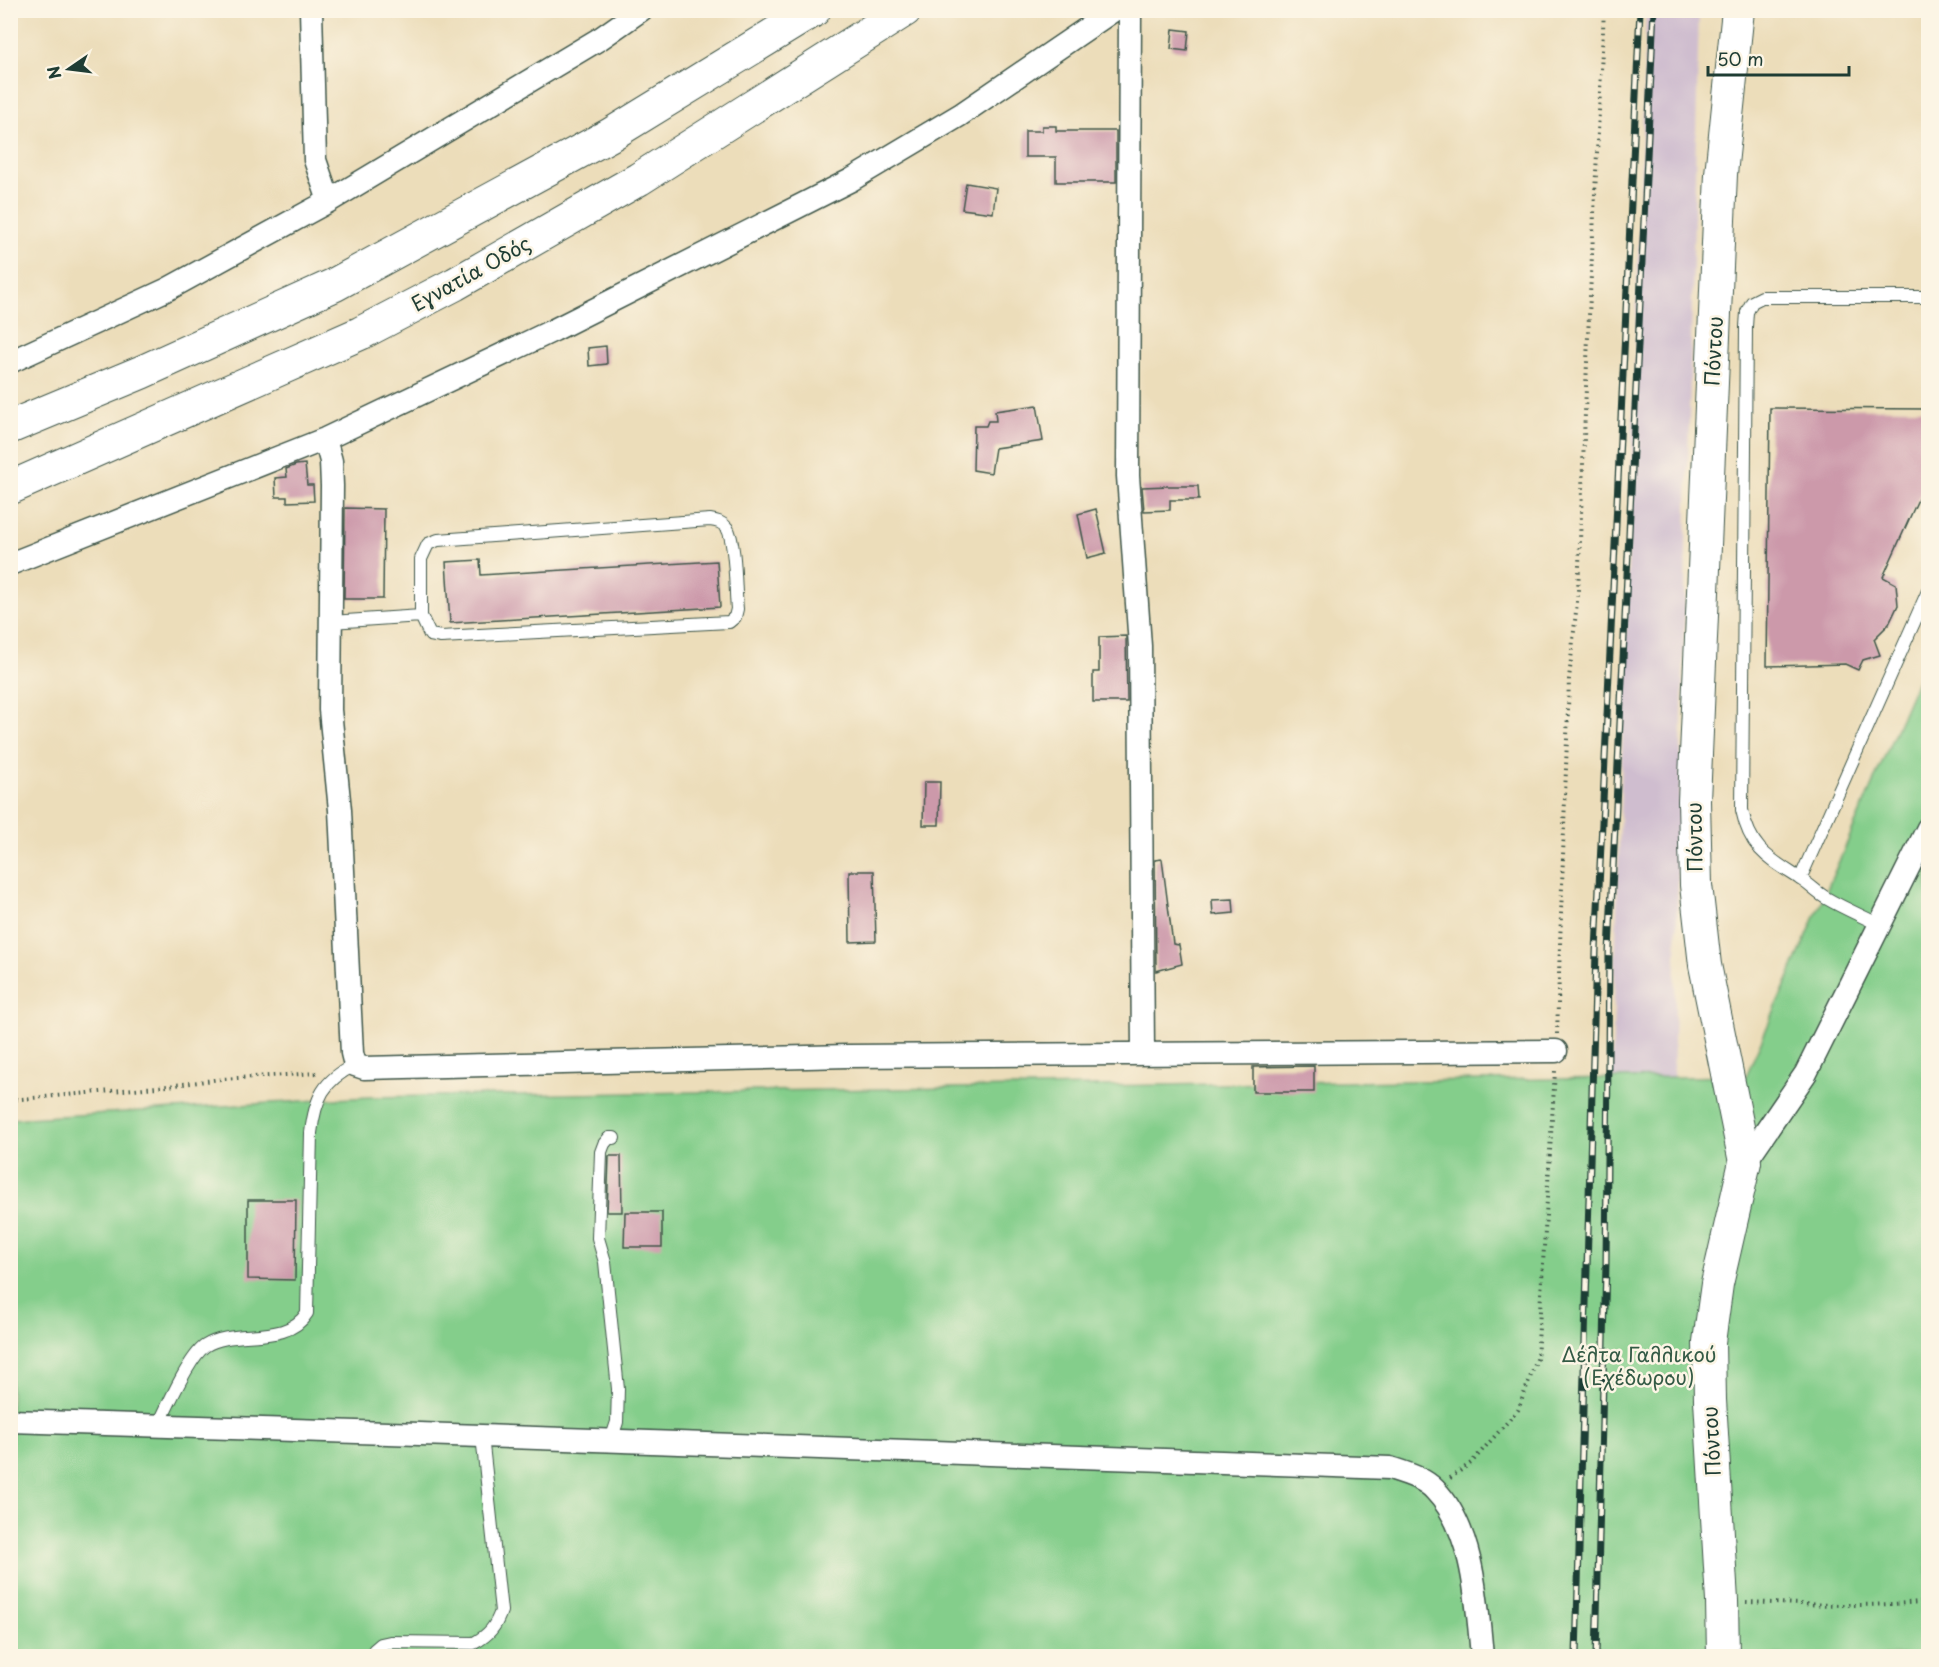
<svg xmlns="http://www.w3.org/2000/svg" width="1939" height="1667" font-family="'Playpen Sans',sans-serif">
<style>
.railway{fill:#cfbdcf}
.green{fill:#84ce8b;stroke:#528660;stroke-width:1.5}
.building{fill:#c9a}
.lines{fill:none;stroke-linecap:round;stroke-linejoin:round}
.lane-casing{stroke:#3e5548;stroke-width:14}
.street-casing{stroke:#3e5548;stroke-width:25}
.secondary-casing{stroke:#3e5548;stroke-width:34}
.highway-casing{stroke:#3e5548;stroke-width:35}
.path{stroke:#3e5548;stroke-width:4;stroke-dasharray:1.5 4.5;stroke-linecap:butt}
.lane{stroke:#fff;stroke-width:12}
.street{stroke:#fff;stroke-width:22}
.secondary{stroke:#fff;stroke-width:32}
.highway{stroke:#fff;stroke-width:33}
.rail-casing{stroke:#1f3d34;stroke-width:7}
.rail{stroke:#fcf5e5;stroke-width:4.5;stroke-dasharray:14;stroke-linecap:butt}
.labels{text-anchor:middle;stroke-width:5;stroke-linejoin:round;paint-order:stroke}
.street-label{font-size:20px;fill:#1f3d34;stroke:#fcf5e5}
.park-label{font-size:20px;fill:#335a45;stroke:#fcf5e5}
</style>
<rect width="100%" height="100%" fill="#fcf5e5"/>
<filter id="ink" filterUnits="userSpaceOnUse"><feTurbulence type="fractalNoise" baseFrequency=".0167" numOctaves="2"/><feDisplacementMap in="SourceGraphic" scale="12" xChannelSelector="R" yChannelSelector="G"/><feConvolveMatrix kernelMatrix="1 2 1 2 8 2 1 2 1" color-interpolation-filters="sRGB"/></filter>
<filter id="wash" filterUnits="userSpaceOnUse"><feTurbulence type="fractalNoise" baseFrequency=".008" numOctaves="4" result="noise"/><feDisplacementMap in="SourceGraphic" scale="24" xChannelSelector="R" yChannelSelector="G"/><feGaussianBlur stdDeviation="1.35" result="paint"/><feColorMatrix in="noise" values="0 0 0 0 0 0 0 0 0 0 0 0 0 0 0 0 0 1.4 0 .05"/><feComposite in="paint" operator="in"/></filter>
<g filter="url(#wash)">
<rect width="100%" height="100%" fill="#ecddba"/>
<!-- railway -->
<path class="railway" d="M1646,11H1699L1659,1656H1593Z"/>
<!-- green -->
<path class="green" d="M1928,656V1656H11V1119L369,1097L1746,1076Z"/>
<g id="blocks">
<!-- building -->
<path class="building" d="M1173,29L1189,31L1187,51L1171,49Z
M1042,126H1056V131H1116V182H1056V157H1025V131H1042Z
M966,183L996,188L993,213L962,209Z
M606,346L607,364L589,366L588,348Z
M1037,405L1043,441L995,448L991,473L973,470L974,426H986L988,421H996L995,411Z
M1770,408L1929,409V475L1883,577L1896,584L1898,605L1889,624L1874,639L1880,655L1863,660L1858,670L1845,664L1767,666Z
M305,464L307,485H313L314,501L287,502V497H276L275,478L287,477L286,469L296,465Z
M1169,486H1198L1199,500H1170V510L1144,511L1142,487Z
M345,508L384,509L383,599H344Z
M1096,509L1106,553L1087,558L1078,514Z
M480,560L481,575L717,561L720,607L450,623L446,562Z
M1126,636L1127,702H1093V672H1099V637Z
M924,782H940L939,825H923Z
M1162,859L1173,944L1179,945L1182,964L1156,971L1155,860Z
M849,871H874L876,941L850,942Z
M1233,899L1234,913L1213,915L1212,900Z
M1314,1066V1092H1253V1067Z
M609,1156H621L622,1212H607Z
M248,1200H296L295,1280L248,1279Z
M625,1212H662V1247H624Z"/>
</g>
</g>
<g filter="url(#ink)">
<use href="#blocks" fill-opacity="0" stroke="#3e5548" stroke-width="1.5"/>
<g class="lines">
<defs>
<path id="lane" d="M331,622L421,616V559L428,544L438,540L710,520C717,521 722,522 727,528C736,542 735,590 737,609L735,617L729,622L441,637L430,635L421,616
M1800,879L1928,591
M1880,925C1862,916 1843,908 1826,898C1816,892 1809,884 1799,878C1768,858 1750,849 1742,810L1746,327L1747,312L1752,302L1762,297H1928
M158,1426C167,1407 189,1357 205,1346C233,1327 286,1347 307,1313L311,1133C315,1099 323,1080 355,1065
M611,1440L617,1422L618,1389L605,1262L598,1238L601,1152L604,1144L609,1138H614
M374,1656V1650L381,1644L390,1642L474,1643C489,1635 496,1626 501,1611L482,1436"/>
<path id="street" d="M311,10L315,160L329,201
M1130,10L1128,476L1140,646L1143,1054
M10,362L168,289L329,201L601,38L641,10
M325,439L331,461L332,486L330,710L340,810L352,1053L355,1065L364,1068L848,1056L1556,1051
M10,564L325,439L554,330L851,180L960,115L1114,10
M1745,1162L1806,1073L1928,828
M10,1421L482,1436L1390,1468C1405,1473 1424,1478 1435,1490C1474,1530 1477,1604 1482,1656"/>
<path id="secondary" d="M1723,1656L1722,1601L1710,1400L1709,1342L1717,1284L1745,1162L1705,965L1696,885L1694,801L1721,174L1738,10"/>
<path id="highway" d="M10,427L142,372L334,285L610,135L814,10
M10,488L361,333L455,284L639,179L905,10"/>
</defs>
<!-- lane casing -->
<use href="#lane" class="lane-casing"/>
<!-- street casing -->
<use href="#street" class="street-casing"/>
<!-- secondary casing -->
<use href="#secondary" class="secondary-casing"/>
<!-- highway casing -->
<use href="#highway" class="highway-casing"/>
<!-- path -->
<path class="path" d="M1557,1034L1569,679L1578,592L1588,336L1604,10
M10,1100L168,1086L221,1079L318,1073
M1450,1478L1471,1463L1518,1410L1537,1359L1555,1071
M1746,1602C1807,1604 1868,1608 1928,1601"/>
<!-- lane -->
<use href="#lane" class="lane"/>
<!-- street -->
<use href="#street" class="street"/>
<!-- secondary -->
<use href="#secondary" class="secondary"/>
<!-- highway -->
<use href="#highway" class="highway"/>
<defs>
<path id="rail" d="M1576,1656L1596,951L1640,10
M1596,1656L1606,1264L1609,952L1654,10"/>
</defs>
<!-- rail casing -->
<use href="#rail" class="rail-casing"/>
<!-- rail -->
<use href="#rail" class="rail"/>
</g>
</g>
<g class="labels">
<!-- street labels -->
<g class="street-label">
<text transform="translate(471 274) rotate(-29)" y="7">Εγνατία Οδός</text>
<text transform="translate(1714 351) rotate(-87)" y="7">Πόντου</text>
<text transform="translate(1695 837) rotate(-91)" y="7">Πόντου</text>
<text transform="translate(1712 1441) rotate(-93)" y="7">Πόντου</text>
</g>
<!-- park labels -->
<g class="park-label">
<text x="1639" y="1362">Δέλτα Γαλλικού<tspan x="1639" dy="23">(Εχέδωρου)</tspan></text>
</g>
</g>
<!-- margin -->
<rect width="1939" height="1667" fill="none" stroke="#fcf5e5" stroke-width="36"/>
<!-- north arrow -->
<g transform="translate(69 69) rotate(256)" stroke="#fcf5e5" stroke-width="4.5" paint-order="stroke">
<path d="M0-4.5L10 22L0 15L-10 22Z" fill="#1f3d34"/>
<text y="-9" font-size="16" font-weight="bold" text-anchor="middle" fill="#1f3d34">N</text>
</g>
<!-- scale -->
<path d="M1708 66v9h141v-9" fill="none" stroke="#1f3d34" stroke-width="3"/>
<text x="1717" y="66" font-size="18" fill="#1f3d34" stroke="#fcf5e5" stroke-width="4.5" paint-order="stroke">50 m</text>
</svg>
